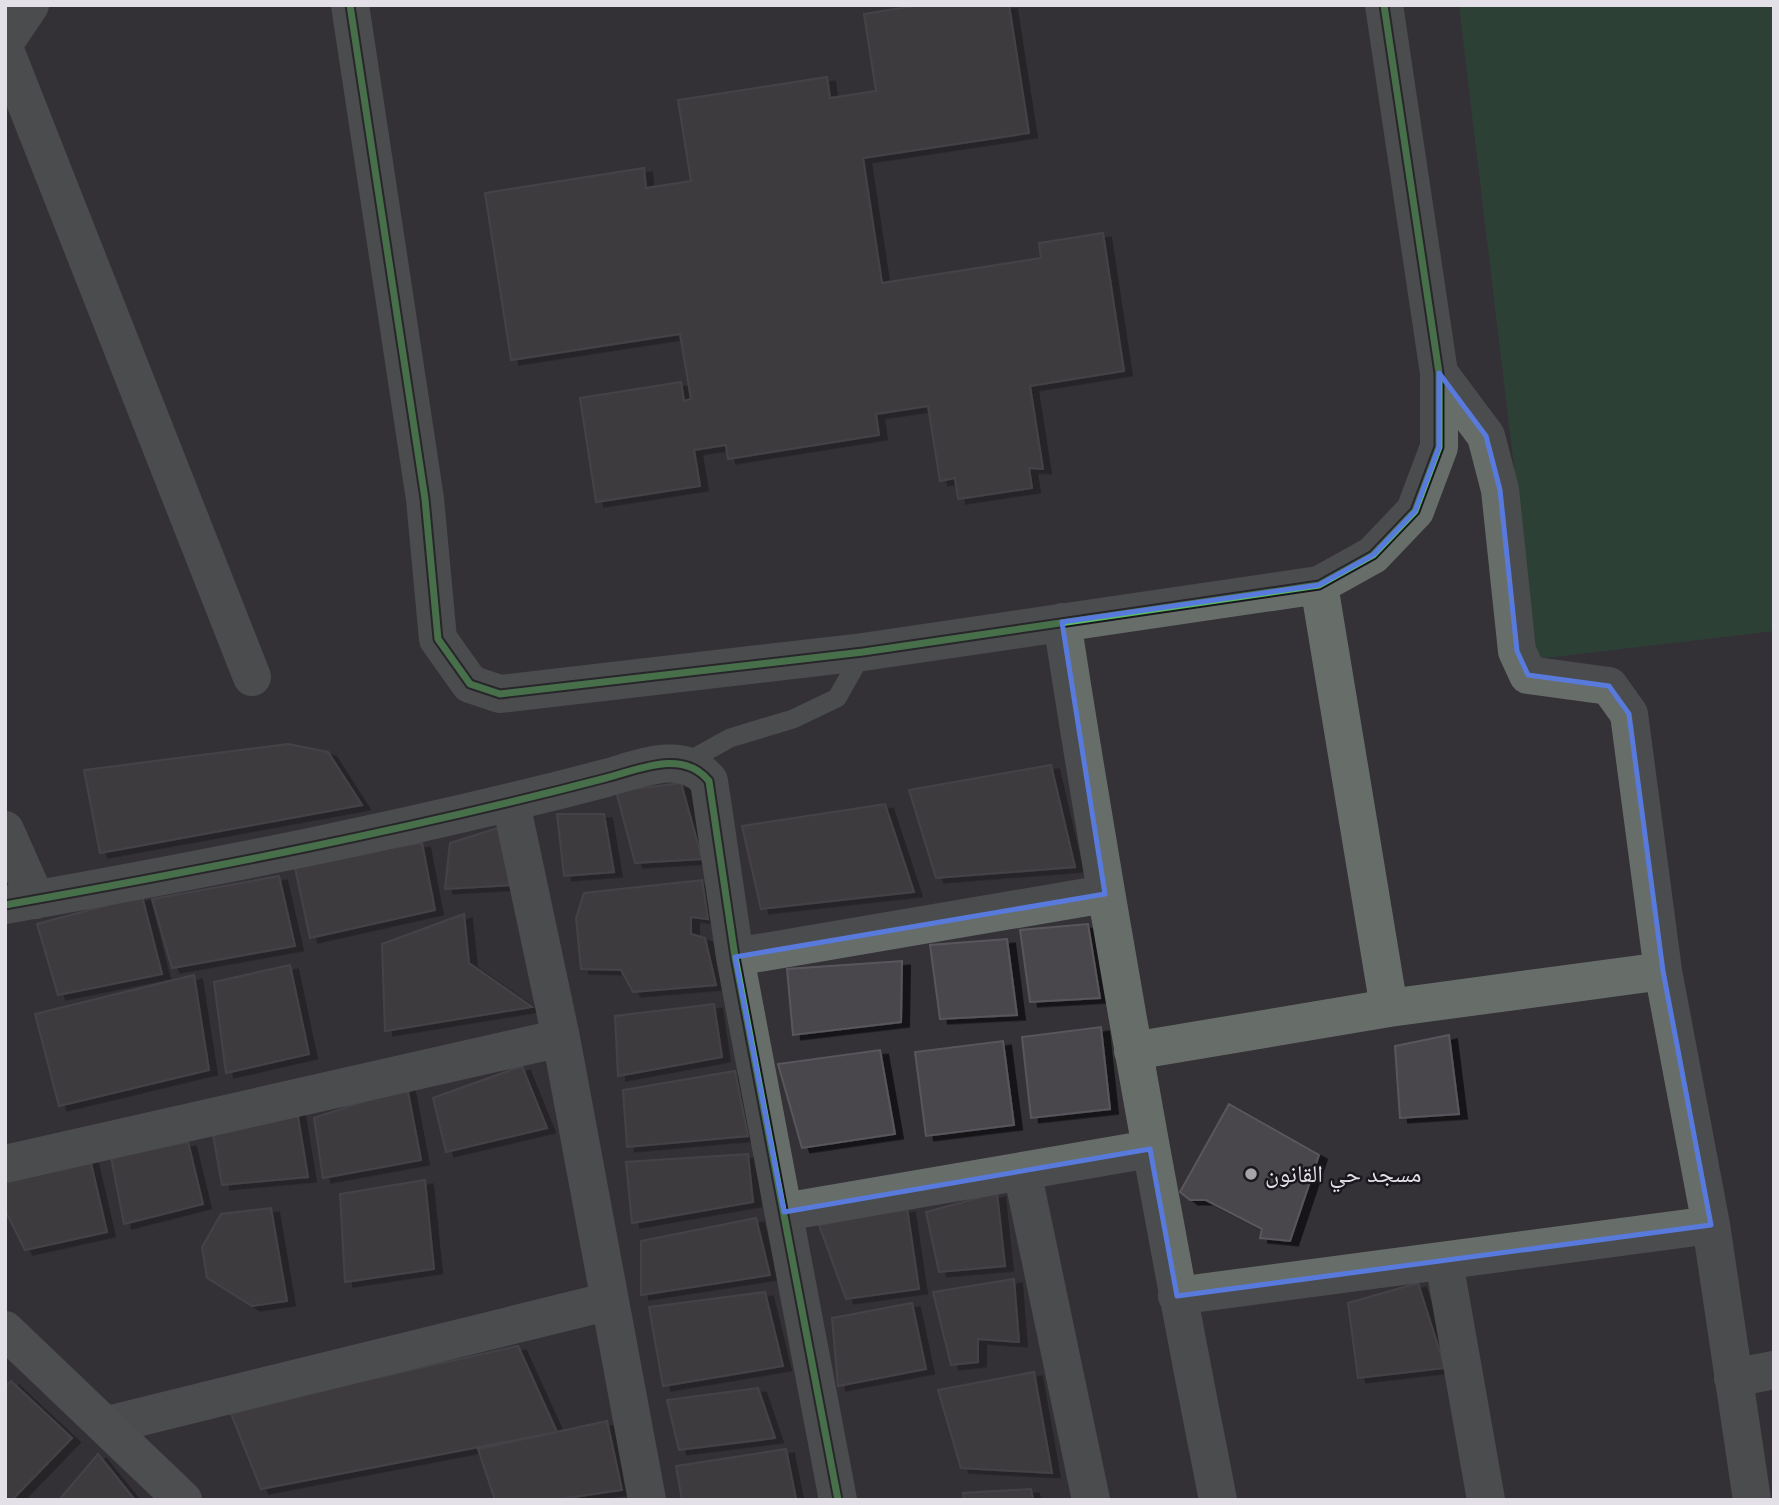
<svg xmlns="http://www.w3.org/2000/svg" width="1779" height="1505" font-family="'Noto Sans','Noto Naskh Arabic',sans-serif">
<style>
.green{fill:#245237}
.building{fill:#4a474c;stroke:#59575c;stroke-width:2;filter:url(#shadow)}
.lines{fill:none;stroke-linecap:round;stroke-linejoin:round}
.lane{stroke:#676e6a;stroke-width:19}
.street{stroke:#676e6a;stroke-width:38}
.secondary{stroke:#6a716d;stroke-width:38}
.cycleway-casing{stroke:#1a181d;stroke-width:11}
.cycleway{stroke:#5cba63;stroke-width:7}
.marked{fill:none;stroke:#587adc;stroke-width:5;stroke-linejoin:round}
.poi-dot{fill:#a6a3a9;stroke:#1a181d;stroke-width:2.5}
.labels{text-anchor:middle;stroke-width:5;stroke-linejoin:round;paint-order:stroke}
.poi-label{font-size:24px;fill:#e3e1e7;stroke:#1a181d;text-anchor:start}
</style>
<defs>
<filter id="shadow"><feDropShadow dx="8" dy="4.5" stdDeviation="0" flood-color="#0009"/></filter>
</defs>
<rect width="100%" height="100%" fill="#343137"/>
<!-- green -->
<path class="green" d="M1459,5H1774V631L1537,659Z"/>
<!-- building -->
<path class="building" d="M920,5H1009L1029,133L863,158L882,283L1041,258L1039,243L1103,233L1124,371L1030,386L1043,469L1029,468L1032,488L958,499L955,478L940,481L928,406L876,414L879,435L728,459L726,445L694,450L700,486L596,502L580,398L681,382L684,401L691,399L680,334L511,360L485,193L644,168L646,188L691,181L678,100L827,77L830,98L876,91L864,14Z
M288,744L328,752L362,805L100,853L84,770Z
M1051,765L1075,867L936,878L909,790Z
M681,783L702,859L635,863L616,791Z
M885,804L914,892L761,909L742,826Z
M557,814H604L614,872L564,876Z
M504,826L513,885L445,889L450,843Z
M422,843L435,910L310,938L294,863Z
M279,876L295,946L172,968L152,899Z
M702,880L708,919L691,917V934L705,938L716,985L633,992L621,970L581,969L576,918L584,893Z
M142,896L162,974L58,995L37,924Z
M464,914L469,963L532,1007L385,1031L382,944Z
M1088,924L1100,998L1030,1002L1020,930Z
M1007,939L1017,1015L940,1019L930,945Z
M902,961L901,1022L793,1035L787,969Z
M290,965L309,1054L226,1073L214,982Z
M194,975L209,1070L59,1106L35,1014Z
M714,1004L722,1057L618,1076L615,1016Z
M1101,1027L1110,1109L1031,1118L1022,1037Z
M1449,1035L1459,1114L1400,1118L1395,1046Z
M1003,1041L1014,1125L926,1136L915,1052Z
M880,1050L895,1134L802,1148L778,1064Z
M522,1066L547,1128L446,1152L433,1098Z
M735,1071L748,1136L627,1147L623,1090Z
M407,1087L421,1160L323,1178L314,1118Z
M295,1099L308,1177L222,1185L210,1118Z
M1229,1104L1319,1155L1290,1241L1260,1238L1262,1229L1206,1200H1190L1180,1192Z
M188,1142L203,1204L124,1224L111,1157Z
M748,1154L753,1202L632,1223L626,1162Z
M90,1159L107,1232L25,1250L5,1210V1180Z
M425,1180L434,1269L345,1282L340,1194Z
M997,1193L1005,1266L939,1272L926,1212Z
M271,1208L287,1301L252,1306L207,1278L202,1247L221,1214Z
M907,1208L919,1289L846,1299L819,1225Z
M756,1218L770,1275L641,1295V1241Z
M1014,1279L1019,1342L978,1339V1362L951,1365L933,1292Z
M1418,1283L1445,1368L1358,1378L1348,1303Z
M765,1292L783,1366L663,1386L649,1307Z
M912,1303L926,1369L838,1386L832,1318Z
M518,1346L557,1432L261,1489L230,1411Z
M1034,1372L1052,1473L961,1468L938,1390Z
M11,1381L72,1438L12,1500H5V1387Z
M758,1388L775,1438L679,1450L667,1400Z
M607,1421L622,1490L553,1500H495L478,1449Z
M786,1449L796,1499L682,1500L676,1466Z
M98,1454L135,1500H59Z
M1031,1489L1033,1500H964L963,1493Z"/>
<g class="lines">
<!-- lane -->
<path class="lane" d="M685,763L730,738L793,719L837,698L863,652"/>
<!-- street -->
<path class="street" d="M350,5L425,499L438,639L470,684L500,694L863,652L1319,585L1373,555L1415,511L1439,447V373L1384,5
M5,42L30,5
M5,50L252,677
M1439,373L1486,436L1500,490L1517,651L1528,675L1609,686L1629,714L1663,971L1711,1225L1752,1500
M1319,585L1389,1008
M1062,622C1108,916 1160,1208 1218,1500
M511,803L561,1038L647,1500
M5,830L36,900
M5,905C207,869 408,830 606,778C640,769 683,749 709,781L735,957L838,1500
M735,957L1105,894
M1133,1051L1389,1008L1663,971
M5,1164L561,1038
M1022,1171L1091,1500
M784,1212L1150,1149
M1444,1262L1486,1500
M1177,1296L1711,1225
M1733,1378L1774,1370
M108,1425L610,1301"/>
<!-- secondary -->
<path class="secondary" d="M5,1330L183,1500"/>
<defs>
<path id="cycleway" d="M350,5L425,499L438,639L470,684L500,694L863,652L1319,585L1373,555L1415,511L1439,447V373L1384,5
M5,905C207,869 408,830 606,778C640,769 683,749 709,781L735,957L838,1500"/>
</defs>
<!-- cycleway casing -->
<use href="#cycleway" class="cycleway-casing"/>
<!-- cycleway -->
<use href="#cycleway" class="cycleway"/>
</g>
<!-- marked area -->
<path d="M0 0H1779V1505H0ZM1439,373L1486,436L1500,490L1517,651L1528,675L1609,686L1629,714L1663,971L1711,1225L1177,1296L1150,1149L784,1212L735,957L1105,894L1062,622L1319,585L1373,555L1415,511L1439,447Z" fill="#343137" fill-opacity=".55" fill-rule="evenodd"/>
<path class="marked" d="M1439,373L1486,436L1500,490L1517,651L1528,675L1609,686L1629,714L1663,971L1711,1225L1177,1296L1150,1149L784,1212L735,957L1105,894L1062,622L1319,585L1373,555L1415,511L1439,447Z"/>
<!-- markers -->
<circle class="poi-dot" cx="1251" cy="1174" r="7"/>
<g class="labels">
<!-- poi labels -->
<g class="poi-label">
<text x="1265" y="1182">مسجد حي القانون</text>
</g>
</g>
<!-- border -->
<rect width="1779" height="1505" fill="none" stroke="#e3e1e7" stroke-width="14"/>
</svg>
